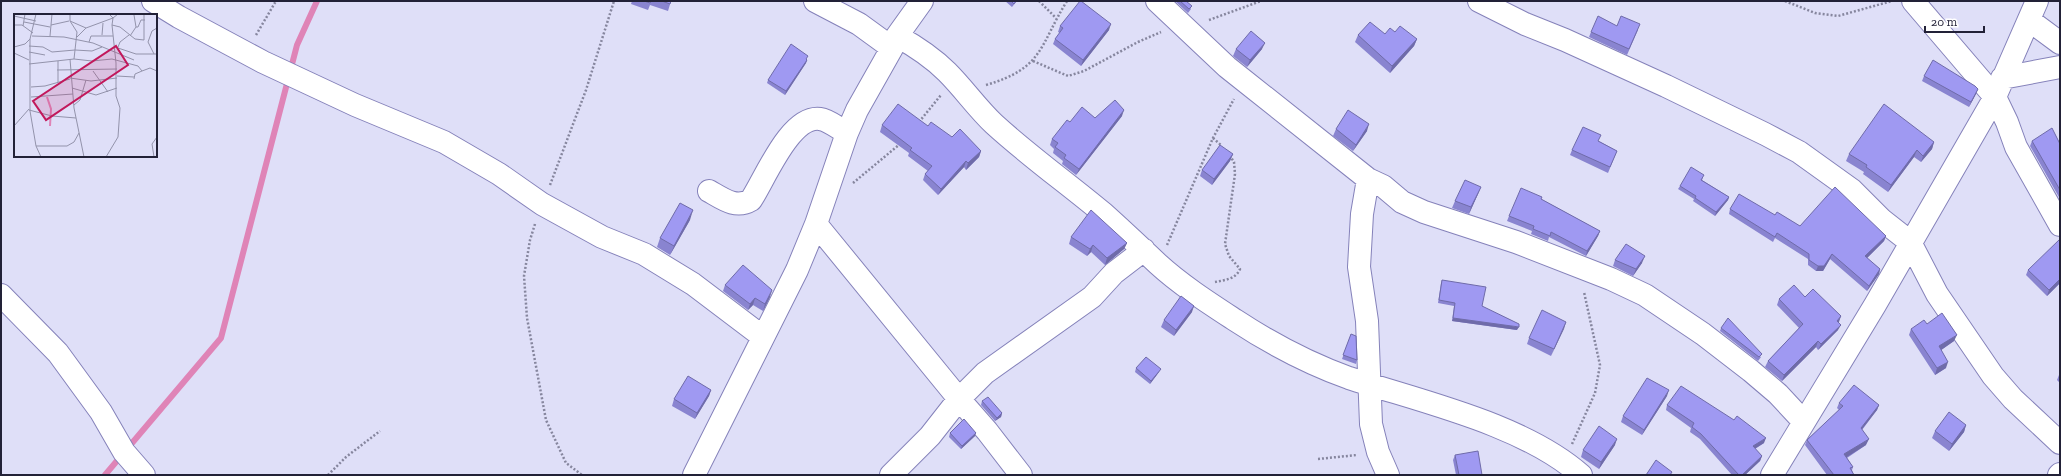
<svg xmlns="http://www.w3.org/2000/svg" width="2061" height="476" font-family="'Zilla Slab',serif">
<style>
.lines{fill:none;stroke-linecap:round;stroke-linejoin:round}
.stream{stroke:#df84b7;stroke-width:6}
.minor-casing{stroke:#8582ba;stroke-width:24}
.path{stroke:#86869e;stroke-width:2.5;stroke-dasharray:2 2;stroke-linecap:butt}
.minor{stroke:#fff;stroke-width:22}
.wall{fill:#8984d0}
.shaded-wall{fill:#6f6ba9}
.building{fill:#9f99f2;stroke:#6f6ba9}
.inset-river{fill:none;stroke:#df84b7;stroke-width:2}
.inset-road{fill:none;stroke:#9393ab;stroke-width:1}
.view{fill:#c2185b;fill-opacity:0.15;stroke:#c2185b;stroke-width:2}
.inset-edge{fill:none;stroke:#222137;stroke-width:2}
</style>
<rect width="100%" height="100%" fill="#dfdff8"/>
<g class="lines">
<!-- stream -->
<path class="stream" d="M105,475L221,338L297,45L317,1"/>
<defs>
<path id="minor" d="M153,1L179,17L263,62L355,105L444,142L499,174L542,204L602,237L644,254L693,284L763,337
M815,1L859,24L892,48
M1157,1L1227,67L1368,179L1383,186L1402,202L1424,212L1516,242L1611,279L1645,295L1703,334L1751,371L1778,394L1804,422
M1479,1L1525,24L1565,40L1666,86L1765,134L1799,152L1852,190L1882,220L1910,242L1937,294L1993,376L2013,399L2060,443
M1913,1L1995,97L2007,122L2016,147L2060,225
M2029,20L2060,43
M897,36C915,46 932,57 947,72C964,89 977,108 994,124C1029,156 1067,183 1103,213C1122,230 1140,247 1158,264C1181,285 1209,303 1235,320C1270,343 1310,364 1349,378C1422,402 1523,424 1581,475
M2002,78L2060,67
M1368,179L1362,214L1359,267L1367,321L1371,424L1378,452L1388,475
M709,191C723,199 736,209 751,200C765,179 790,115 820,119C829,120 839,129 847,133
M816,224L959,399L987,431L1021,475
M1,295L58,353L101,412L124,452L144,475
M694,475L797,270L816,224L847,133L857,110L892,48L897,36L922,1
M891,475L930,436L959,399L985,373L1092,297L1114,273L1144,250
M1772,475L1875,305L1995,97L2037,1
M2059,475L2060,474"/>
</defs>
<!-- minor casing -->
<use href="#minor" class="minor-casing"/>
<!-- path -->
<path class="path" d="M1039,1L1056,18
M1785,1L1815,13L1838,16L1892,1
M1209,20L1261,1
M256,35L276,1
M1033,61L1068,76L1084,71L1138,42L1161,32
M986,85C1044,68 1039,46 1067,1
M919,122L941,95
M1213,138L1222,146
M853,183L900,144
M550,185L586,90L614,1
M535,224L530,240L524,276L527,318L546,420L566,463L582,475
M1167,245L1213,138L1234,99
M1215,282C1225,280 1236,279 1240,269L1229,256L1225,244L1235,174L1234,162L1230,156
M1572,444L1595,393L1600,365L1584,292
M1318,459L1357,455
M328,475L346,457L380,431"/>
<!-- minor -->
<use href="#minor" class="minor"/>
</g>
<!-- wall -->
<path class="wall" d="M632,1H671L668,11L650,5L648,10L631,4Z
M1005,1H1017L1012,7Z
M1175,1H1186L1191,9L1188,13Z
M1060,26L1109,30L1081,66L1053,44L1055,39L1060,33L1058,32Z
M1617,26L1638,30L1627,55L1589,37L1591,32Z
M1395,32L1417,39L1414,46L1390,73L1355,42L1358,35L1385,34Z
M1236,49H1262L1247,67L1233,56Z
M807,60L806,63L785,95L767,83L768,80Z
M1924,76L1978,89L1976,94L1969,107L1922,81Z
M1122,116L1076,175L1062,164L1063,161L1053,153L1054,149L1050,145L1052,139L1070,122L1095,118Z
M882,125L952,137L981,151L979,157L966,170L964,167L938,195L923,180L925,174L928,171L908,156L909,153L880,132Z
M1336,129L1367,131L1353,151L1333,136Z
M1599,141L1617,151L1608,173L1570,155L1572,150Z
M2032,141L2060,144V199L2030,146Z
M1934,142L1932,149L1921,162L1914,157L1888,192L1863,174L1864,172L1846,161L1849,154Z
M1233,154L1230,161L1212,185L1200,176L1202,170Z
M1703,178L1702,180L1729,197L1728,200L1715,216L1693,201L1694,199L1678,189L1680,186Z
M1481,187L1478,194L1469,214L1452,208L1455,201Z
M1541,199L1600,231L1598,236L1586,256L1549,237L1548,241L1531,234L1532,231L1507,221L1509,216Z
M1730,209L1775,215L1800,226L1886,236L1884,241L1867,258L1880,269L1879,274L1867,291L1830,259L1823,271H1816L1808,265V259L1775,238L1773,242L1729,214Z
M690,220L670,255L657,247L660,238Z
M1071,237L1127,243L1124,249L1105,265L1091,252L1087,256L1069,244Z
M1615,260L1642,263L1633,276L1613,266Z
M2028,270L2060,283L2047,296L2026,275Z
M1442,280L1482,306L1517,330L1452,321L1454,306L1438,303L1441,283Z
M725,285L770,297L763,311L753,305L748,310L723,291Z
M1805,297L1841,316L1838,322V330L1818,350L1816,347L1782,381L1765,367L1768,361L1799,328L1777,305L1779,299Z
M1192,312L1174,336L1161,327L1164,320Z
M1566,322L1551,356L1527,344L1529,338Z
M1927,324L1954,341L1941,350L1946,368L1935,375L1909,335L1911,329Z
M1721,328L1761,357L1758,361L1720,331Z
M1351,334L1357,360L1356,364L1342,359Z
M1136,368L1159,372L1150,384L1135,372Z
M2060,374V383L2057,380L2059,375Z
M711,390L709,396L695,419L672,406L674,399Z
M1667,396L1642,435L1621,422L1623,416Z
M982,401L1002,413L1001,417L995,421L981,405Z
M1839,403L1879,405L1877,410L1862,430L1866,445L1847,458L1853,467L1852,470L1854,475H1827L1805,445L1807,440L1839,410L1837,408Z
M1667,405L1764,443L1755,449L1762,456L1760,461L1745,475H1732L1700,439L1690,432L1691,428L1666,410Z
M1966,425L1964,432L1949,451L1932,438L1935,431Z
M950,433L975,436L961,449L949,437Z
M1615,445L1599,469L1581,457L1583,450Z
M1455,455L1482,475H1456L1453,460Z"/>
<!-- shaded-wall -->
<path class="shaded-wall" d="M1111,24L1109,30L1081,66L1083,60Z
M1417,39L1414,46L1390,73L1392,66Z
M1265,43L1262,49L1247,67L1250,60Z
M807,60L806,63L785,95L786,91Z
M1978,89L1976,94L1969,107L1971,102Z
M1124,110L1122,116L1076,175L1079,169Z
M1369,124L1367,131L1353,151L1356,145Z
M1934,142L1932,149L1921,162L1923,156Z
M1917,150L1914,157L1888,192L1891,185Z
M981,151L979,157L966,170L968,163Z
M1233,154L1230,161L1212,185L1214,179Z
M966,161L964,167L938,195L941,189Z
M1481,187L1478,194L1469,214L1471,207Z
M1729,197L1728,200L1715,216L1716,212Z
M693,210L690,220L670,255L674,246Z
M1600,231L1598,236L1586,256L1587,251Z
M1886,236L1884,241L1864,261L1865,256Z
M1127,243L1124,249L1105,265L1107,258Z
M1093,245L1091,252L1087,256L1090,249Z
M1832,254L1830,259L1823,271H1816L1818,266Z
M1645,256L1642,263L1633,276L1636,269Z
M1880,269L1879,274L1867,291L1869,286Z
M2060,279V283L2047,296L2049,290Z
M772,290L770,297L763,311L765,304Z
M755,298L753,305L748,310L750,304Z
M1194,306L1192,312L1174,336L1176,330Z
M1841,316L1839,322L1835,327L1837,321Z
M1453,318L1519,327L1517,330L1452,321Z
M1566,322L1564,329L1551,356L1554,349Z
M1841,325L1838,330L1818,350L1821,344Z
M1957,335L1954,341L1937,353L1939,346Z
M1818,341L1816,347L1782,381L1784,375Z
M1948,362L1946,368L1935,375L1937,368Z
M1161,369L1159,372L1150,384L1151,381Z
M711,390L709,396L695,419L697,413Z
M1669,390L1667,396L1642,435L1644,430Z
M1879,405L1877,410L1859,433L1861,428Z
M1002,413L1001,417L995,421L997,418Z
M1966,425L1964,432L1949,451L1952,444Z
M976,433L975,436L961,449L962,446Z
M1766,438L1764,443L1751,451L1753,446Z
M1617,439L1615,445L1599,469L1601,462Z
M1869,439L1866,445L1842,460L1844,454Z
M1762,456L1760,461L1745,475H1742Z"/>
<!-- building -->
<path class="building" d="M644,1H651L650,3Z
M662,1H671L670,4Z
M1011,1H1016L1014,4Z
M1080,1H1081L1111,24L1083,60L1055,39L1063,28L1060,26Z
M1180,1H1186L1192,6L1189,9Z
M1598,16L1617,26L1621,16L1640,24L1629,49L1591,32Z
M1370,22L1385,34L1390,28L1395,32L1400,26L1417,39L1392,66L1358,35Z
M1251,31L1265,43L1250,60L1236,49Z
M791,44L808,56L806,59L807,60L786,91L768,80Z
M1933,60L1975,86L1978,89L1971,102L1924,76Z
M1115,100L1124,110L1079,169L1064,158L1066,155L1055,147L1058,143L1052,139L1067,120L1070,122L1082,107L1095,118Z
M898,104L928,126L931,122L952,137L960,129L981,151L968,163L966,161L941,189L925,174L932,166L910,150L912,148L882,125Z
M1884,104L1934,142L1923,156L1917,150L1891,185L1866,167L1867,165L1849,154Z
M1348,110L1369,124L1356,145L1336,129Z
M1583,127L1601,135L1598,141L1617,151L1610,167L1572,150Z
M2052,128L2060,144V190L2032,141Z
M1220,145L1233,154L1214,179L1202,170Z
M1691,167L1704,175L1701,180L1729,197L1716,212L1695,198L1696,196L1680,186Z
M1465,180L1481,187L1471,207L1455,201Z
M1835,187L1886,236L1865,256L1880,269L1869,286L1832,254L1824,266H1818L1809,260V254L1777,233L1775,237L1730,209L1739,194L1775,215L1777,212L1800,226Z
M1521,188L1542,197L1541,199L1600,231L1587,251L1551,232L1550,236L1533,229L1534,226L1509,216Z
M680,203L693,210L674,246L660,238Z
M1091,210L1127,243L1107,258L1093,245L1090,249L1071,237Z
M2060,239V279L2049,290L2028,270Z
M1626,244L1645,256L1636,269L1615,260Z
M743,265L772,290L765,304L755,298L750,304L725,285Z
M1442,280L1486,287L1482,306L1519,324V327L1453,318L1455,303L1439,300Z
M1794,285L1805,297L1813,289L1841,316L1837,321L1841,325L1821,344L1818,341L1784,375L1768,361L1803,324L1779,299Z
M1181,296L1194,306L1176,330L1164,320Z
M1542,310L1566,322L1554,349L1529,338Z
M1942,313L1957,335L1939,346L1948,362L1937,368L1911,329L1924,320L1927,324Z
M1728,318L1762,354L1759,357L1721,328Z
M1351,334L1356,336L1357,360L1343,355Z
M1146,357L1161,369L1151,381L1136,368Z
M688,376L711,390L697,413L674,399Z
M1647,378L1669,390L1644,430L1623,416Z
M1854,385L1879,405L1861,428L1869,439L1844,454L1853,467L1850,468L1854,475H1834L1807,440L1843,406L1839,403Z
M1681,386L1734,420L1737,416L1766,438L1753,446L1762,456L1742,475H1739L1701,434L1692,427L1694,423L1667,405Z
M988,397L1002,413L997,418L982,401Z
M1949,412L1966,425L1952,444L1935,431Z
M964,419L976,433L962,446L950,433Z
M1599,426L1617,439L1601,462L1583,450Z
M1478,451L1482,475H1459L1455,455Z
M1656,460L1672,472L1670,475H1646Z"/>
<!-- overview -->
<g transform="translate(14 14)">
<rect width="143" height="143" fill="#dfdff8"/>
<path class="inset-river" d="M33,83L37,95L36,112"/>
<path class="inset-road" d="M0,2L22,7M56,7L72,14L99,4L95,0M10,8L36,13M0,11H8L19,19M37,11L55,7M98,11L106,13L121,25L130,26V0M9,12L11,0M122,13H124L127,6H131M88,21L89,9M18,22L50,23L79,29L120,46M36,22L38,0M116,22L122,13L120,1M63,23L72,14M16,25V97L22,132L27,143M75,28L77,22H99M15,32L29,33L38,38L61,36M0,33L11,30L16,25L22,0M101,33L122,40H143M104,33L106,28L115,21M61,36L78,37L88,33M15,38L31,41M0,39L15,46M140,40L134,28L138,17L143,14M56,45L60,94L70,143M60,45L78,47L98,45L124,52L128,57L136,54L143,57M44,47V68M15,50L60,45L63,18L56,7V0M43,56L103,55M79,57L94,78M103,62L120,63M56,64L77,67L103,64M120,65L121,60L128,57M17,73L31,72L56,65M58,74L82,81L103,74M17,83L59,80M60,91L66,86L72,66M15,96L38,102L62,104M0,112L15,95M22,132H53L60,128L65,119M92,143L104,123L106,94L102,82V49L98,11L99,4L104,0M140,143L138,130L143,123"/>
<path class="view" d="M102,32L114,51L32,106L19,87Z"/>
<rect width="143" height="143" class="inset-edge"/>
</g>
<!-- border -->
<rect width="2061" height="476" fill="none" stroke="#222137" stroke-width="4"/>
<!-- scale -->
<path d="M1925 26v6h59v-6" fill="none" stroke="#222137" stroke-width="2"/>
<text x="1931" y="26" font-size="12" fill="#222137" stroke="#ffffff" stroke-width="3" paint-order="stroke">20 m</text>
</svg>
